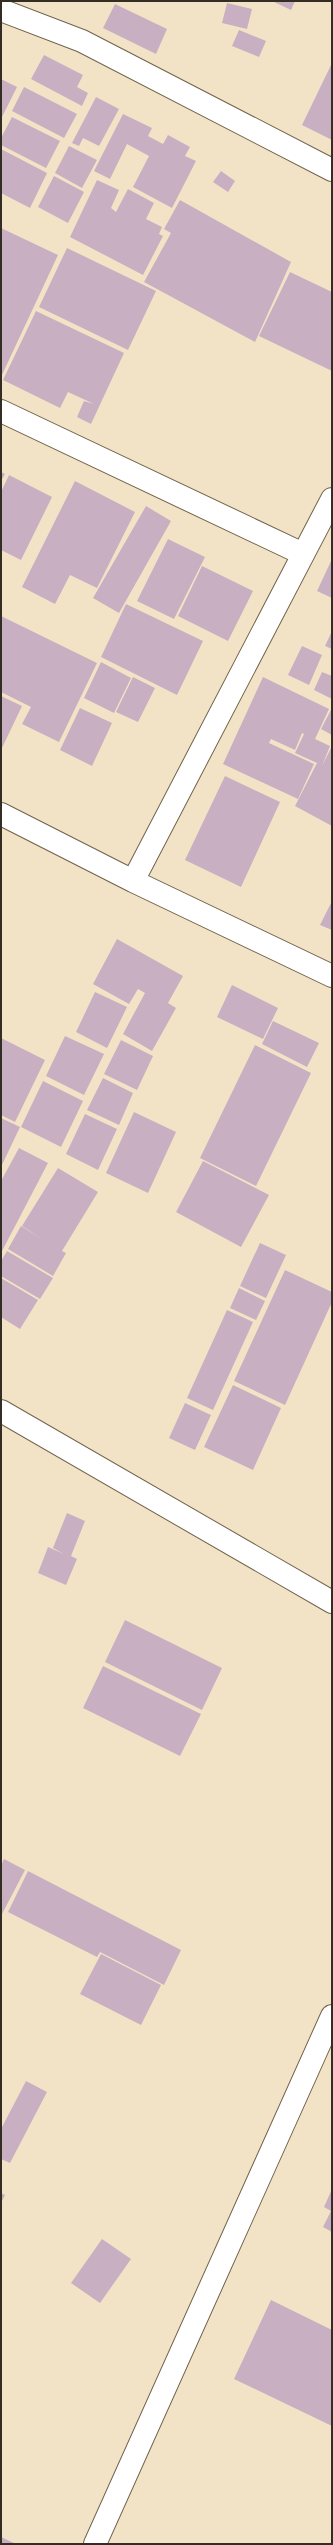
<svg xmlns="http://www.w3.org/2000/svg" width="333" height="2545" font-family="Karla,sans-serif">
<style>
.building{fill:#c9afc2}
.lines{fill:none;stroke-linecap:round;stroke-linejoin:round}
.street-casing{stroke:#70634b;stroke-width:24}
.street{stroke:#fff;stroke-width:22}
</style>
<rect width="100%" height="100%" fill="#f2e3c7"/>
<!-- building -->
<path class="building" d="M272,1H295L291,10Z
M227,3L252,9L247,29L222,23Z
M115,4L167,29L156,54L103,28Z
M239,30L266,41L259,57L232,46Z
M44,55L83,75L77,87L88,93L82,106L31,79Z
M332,63V140L302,125Z
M1,79L17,87L1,119Z
M24,87L77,114L64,138L12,111Z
M96,97L119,109L99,146L83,138L79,146L72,143Z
M123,114L152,128L148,136L163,144L168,135L190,147L185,156L196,161L172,208L133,187L149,156L127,144L110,179L94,171Z
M12,117L60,141L46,168L1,145V138Z
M69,146L97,160L82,188L55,173Z
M1,149L47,173L30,208L1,193Z
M221,171L235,181L228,192L213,182Z
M54,176L84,192L68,223L38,207Z
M97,180L119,190L111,208L116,212L128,189L154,203L146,219L162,227L159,234L163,236L143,275L70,237Z
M180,200L291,262L255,342L144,282L171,233L164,229Z
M1,228L58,255L1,377Z
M67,248L156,291L128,350L39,307Z
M290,272L332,292V371L259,336Z
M36,311L124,353L91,424L77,417L84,401L94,404L68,392L60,408L3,380Z
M1,472L5,474L1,481Z
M9,475L52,497L21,560L1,550V492Z
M75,481L135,512L97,588L70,575L55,604L22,587Z
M146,506L171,521L119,613L93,598Z
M168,539L205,557L174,619L137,601Z
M332,559V598L317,591Z
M202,566L253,591L228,641L178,616Z
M126,604L203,641L177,695L101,657Z
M1,616L97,663L59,742L22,724L31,707L1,692Z
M332,631V649L325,646Z
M302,646L322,655L309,685L288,675Z
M101,662L131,678L114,713L84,698Z
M322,672L332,676V699L314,690Z
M133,677L155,688L138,722L116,712Z
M263,677L329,709L315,739L330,746L322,766L332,746V826L295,806L317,763L295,753L304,734L302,733L295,750L271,739L269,743L314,764L298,799L223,764Z
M1,696L22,706L1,750Z
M80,708L112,723L92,766L60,750Z
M332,708V735L321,729Z
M225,776L280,802L241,887L185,860Z
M332,901V930L320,925Z
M117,939L183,976L168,1003L176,1008L152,1051L123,1034L145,993L138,989L129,1004L93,984Z
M232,985L278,1008L263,1039L217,1017Z
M95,992L127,1007L107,1048L76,1032Z
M273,1021L319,1043L307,1067L262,1044Z
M65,1036L104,1054L84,1095L46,1076Z
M1,1038L45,1060L15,1122L1,1115Z
M121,1040L153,1056L137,1090L104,1074Z
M255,1045L311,1073L256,1186L200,1158Z
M103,1078L133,1093L119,1125L87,1110Z
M43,1081L83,1101L61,1147L21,1127Z
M134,1112L176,1132L148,1193L106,1173Z
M85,1114L117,1129L98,1170L66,1154Z
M1,1118L20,1127L1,1167Z
M19,1148L48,1163L1,1253V1181Z
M203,1161L269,1195L241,1247L176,1212Z
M58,1168L98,1192L62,1251L66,1253L53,1276L8,1249L21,1226L45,1241L22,1226Z
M260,1243L286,1255L266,1298L240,1286Z
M7,1251L53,1278L40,1299L1,1276V1261Z
M285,1270L332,1292V1302L285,1405L234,1381Z
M1,1278L38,1300L20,1329L1,1317Z
M239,1288L265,1301L256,1320L230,1308Z
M227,1310L253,1322L213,1410L187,1398Z
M233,1385L281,1408L253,1470L204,1447Z
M185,1403L211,1415L195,1450L169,1438Z
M67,1513L85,1521L71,1556L77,1559L66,1585L38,1573L48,1547L64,1554L53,1548Z
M125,1620L222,1668L202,1710L105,1662Z
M103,1666L201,1714L180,1756L83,1708Z
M4,1859L25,1870L2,1914L1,1866Z
M28,1871L181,1950L164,1985L100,1952L97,1957L8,1912Z
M101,1954L161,1985L141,2025L80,1994Z
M26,2081L47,2092L10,2163L1,2159V2129Z
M332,2189V2232L323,2227L331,2211L324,2207Z
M1,2193L5,2195L1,2203Z
M102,2239L131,2259L100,2303L71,2283Z
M271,2300L332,2330V2426L234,2379Z
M1,2537L16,2544H1Z"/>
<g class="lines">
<defs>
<path id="street" d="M1,10L82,41L332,170
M1,411L303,554
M1,814L133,881L332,976
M133,881L332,499
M1,1411L332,1602
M95,2544L332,2016"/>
</defs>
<!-- street casing -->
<use href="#street" class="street-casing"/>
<!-- street -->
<use href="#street" class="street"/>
</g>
<!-- border -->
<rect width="333" height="2545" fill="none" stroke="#332d23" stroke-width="4"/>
</svg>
